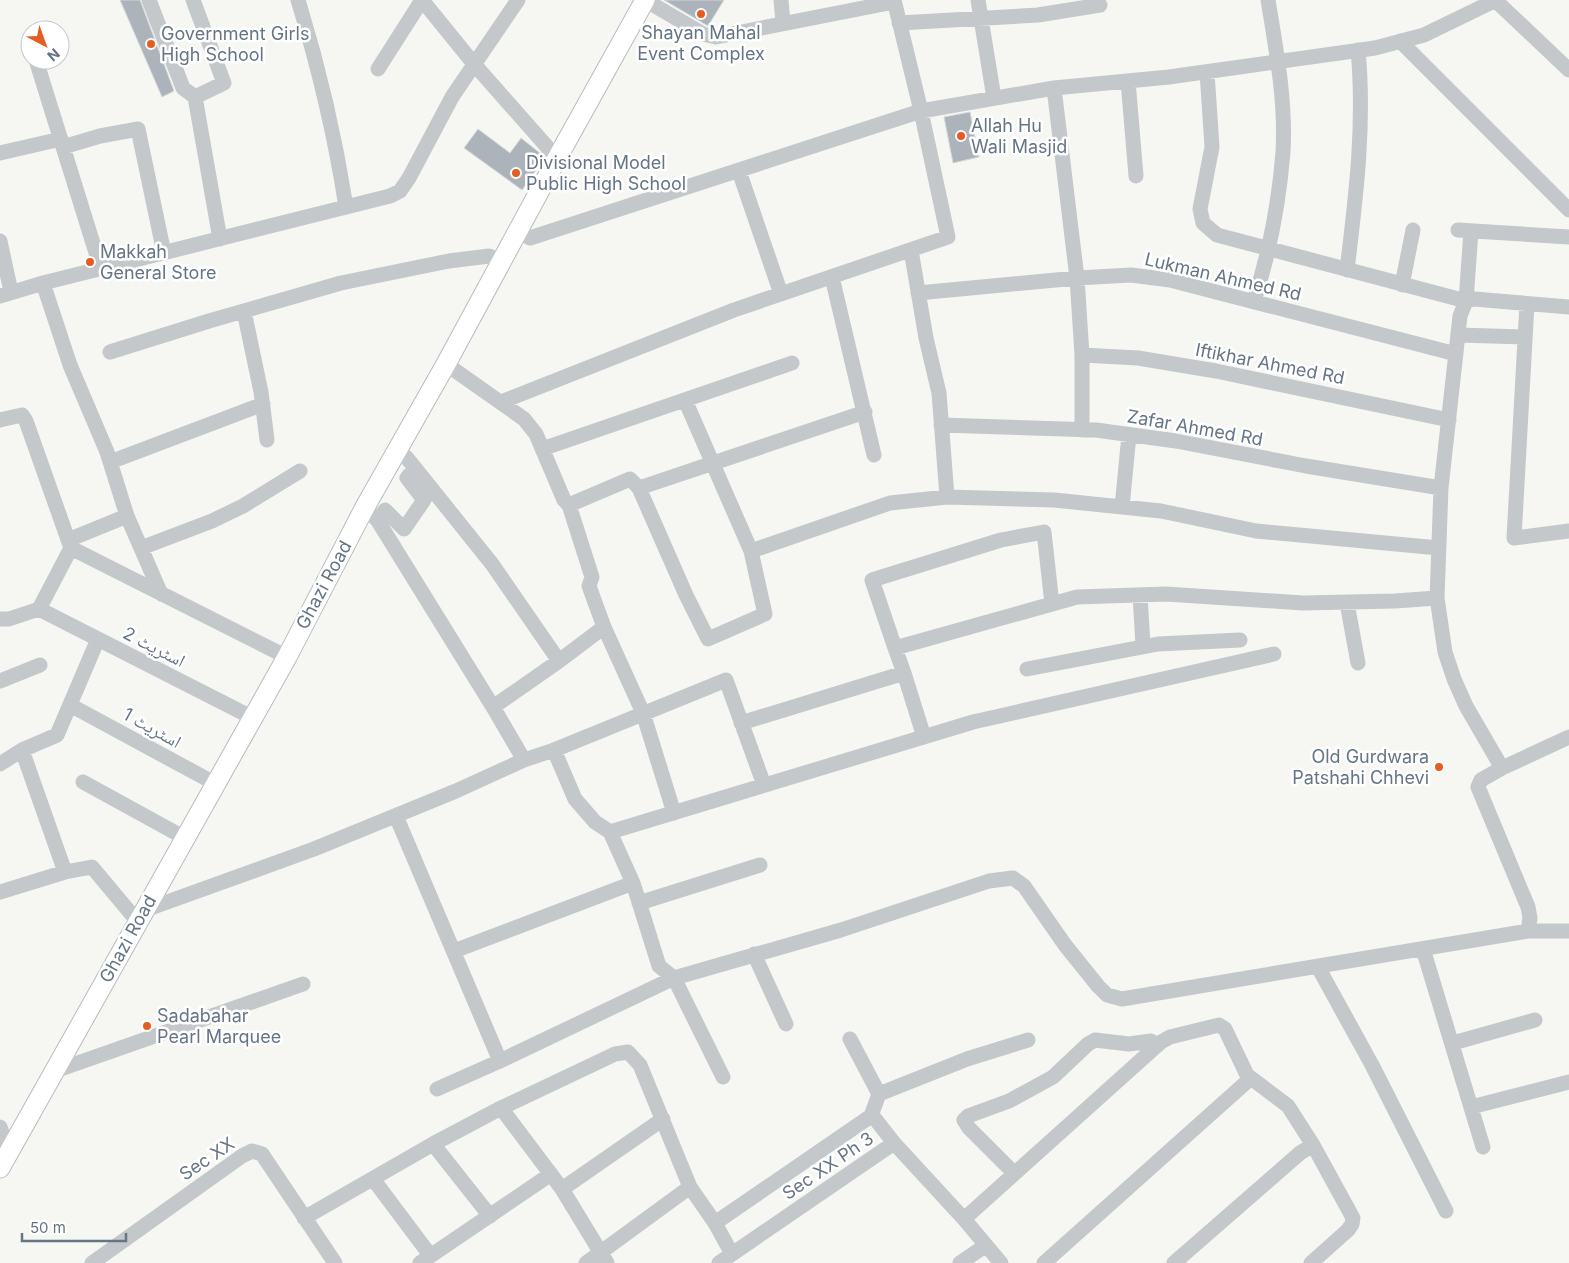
<svg xmlns="http://www.w3.org/2000/svg" width="1569" height="1263" font-family="Inter,'Noto Naskh Arabic',sans-serif">
<style>
.building{fill:#acb3ba;stroke:#d8d8d6}
.lines{fill:none;stroke-linecap:round;stroke-linejoin:round}
.major-casing{stroke:#b7bbbf;stroke-width:21}
.minor{stroke:#c4c8cb;stroke-width:15}
.major{stroke:#fff;stroke-width:19}
.poi-dot{fill:#e65d24;stroke:#fff;stroke-width:2}
.labels{text-anchor:middle;stroke-width:5;stroke-linejoin:round;paint-order:stroke}
.poi-label{font-size:18px;fill:#657585;stroke:#fff;text-anchor:start}
.street-label{font-size:18px;fill:#657585;stroke:#fff}
</style>
<rect width="100%" height="100%" fill="#f6f7f3"/>
<!-- building -->
<path class="building" d="M120,0H140L174,91L162,97Z
M664,0H724L708,26Z
M970,112L979,157L953,163L944,117Z
M478,129L510,153L521,138L545,157L522,190L464,148Z"/>
<g class="lines">
<defs>
<path id="major" d="M0,1168L287,657L365,507L446,364L560,153L645,0"/>
</defs>
<!-- major casing -->
<use href="#major" class="major-casing"/>
<!-- minor -->
<path class="minor" d="M149,0L183,88L195,97
M193,0L224,83L195,97L220,239
M298,0C319,68 335,136 346,207
M422,0L474,64L549,149L560,153
M645,0L703,34L716,37L894,2
M781,0L783,23
M978,0L994,98
M1495,0L1569,70
M899,23L1038,15L1100,5
M1400,41L1569,210
M36,60L101,269
M378,69L422,0
M1207,72L1212,147L1200,209L1203,223L1217,235L1466,301L1471,231
M1128,81L1136,176
M1054,88L1077,278L1082,355V430
M63,147L100,136L138,129L164,253
M0,153L61,139
M739,171L781,294
M1458,230L1569,237
M518,231L530,238L921,111L1054,88L1169,77L1375,48L1424,35L1496,0
M0,241L11,292
M911,250L926,338L939,393L947,497L1054,500L1161,511L1256,531L1439,548
M1347,270C1356,196 1365,124 1358,50
M832,277L874,455
M43,283L70,365L107,452L127,516
M1402,285L1413,230
M918,293L1077,278L1131,275L1170,280L1456,354
M0,296L43,283L390,196L400,191L409,178L452,97L518,0
M1254,301C1269,254 1279,202 1283,152C1286,101 1276,49 1268,0
M1527,304L1514,538L1569,531
M244,311L261,392L267,440
M1458,335L1525,337
M110,352L209,321L341,283L449,261L489,256L501,261
M1082,355L1138,358L1216,371L1449,420
M446,364L524,419L536,434L564,500L569,505L630,479L639,488L686,595L708,639L765,614L751,551L685,400
M501,402L734,310L948,237L921,111L894,0
M0,420L22,415L26,421L71,548L287,657
M941,425L1096,430L1176,441L1306,466L1441,488
M542,449L792,363
M397,451L406,457L415,468L492,564L559,661
M110,462L263,404
M639,488L865,412
M569,505L592,577L589,586L604,627
M365,507L378,521L493,707L524,760
M1122,507L1129,435
M378,521L385,510L404,529L424,500L407,478L415,468
M68,540L127,516L161,594
M141,548L212,521L243,506L300,471
M751,551L890,503L947,497
M1140,595L1143,646
M1347,603L1358,663
M39,609L253,718
M0,619H9L39,609L71,548
M895,648L872,580L1001,540L1044,532L1052,604
M1027,669L1158,644L1240,640
M904,673L924,737
M0,681L40,665
M70,705L216,784
M493,707L559,661L604,627L643,713L674,813
M741,723L904,673L895,648L1077,597L1166,594L1303,603L1395,601L1437,598
M22,750L65,872
M554,750L575,799L595,822L610,832L633,883L659,966L674,978L723,1077
M0,764L22,750L57,735L98,639
M1502,768L1569,737
M83,782L185,838
M396,816L500,1061
M610,832L973,722L1274,654
M0,892L65,872L92,867L138,922
M639,903L760,865
M145,910L314,849L456,791L524,760L554,750L726,680L764,785
M1528,931L1530,918L1528,907L1478,787L1481,780L1502,768L1466,706L1454,679L1445,652L1437,598L1441,488L1460,316L1466,301L1474,299L1569,307
M1423,949L1483,1147
M454,951L633,883
M754,954L786,1024
M1318,967L1372,1065L1446,1211
M850,1039L879,1094
M1453,1043L1535,1020
M55,1071L303,984
M437,1089L500,1061L674,978L841,930L989,881L1013,878L1024,886L1065,945L1098,986L1107,995L1122,999L1528,931H1569
M1471,1107L1569,1082
M501,1108L562,1189L607,1263
M871,1116L876,1120L894,1143L964,1219L1001,1263
M0,1127L9,1152
M433,1144L490,1216
M1014,1173L969,1128L964,1120L968,1116L1009,1101L1053,1077L1088,1044L1095,1040L1129,1044L1151,1041L1157,1046
M373,1179L430,1255
M562,1189L663,1119
M304,1218L433,1144L501,1108L615,1054L628,1052L640,1065L690,1187L715,1223L732,1254
M964,1219L1161,1042L1170,1037L1219,1025L1225,1029L1247,1075L1288,1106L1313,1145L1353,1218L1352,1224L1348,1230L1311,1263
M715,1223L871,1116L879,1094L967,1059L1028,1040
M92,1263L242,1156L252,1151L262,1154L335,1263
M420,1263L551,1174
M586,1263L690,1187
M719,1263L894,1143
M960,1263L985,1246
M1044,1263L1251,1078
M1174,1263L1300,1153L1313,1145"/>
<!-- major -->
<use href="#major" class="major"/>
</g>
<!-- markers -->
<g class="poi-dot">
<circle cx="701" cy="14" r="5"/>
<circle cx="151" cy="44" r="5"/>
<circle cx="961" cy="136" r="5"/>
<circle cx="516" cy="173" r="5"/>
<circle cx="90" cy="262" r="5"/>
<circle cx="1439" cy="767" r="5"/>
<circle cx="147" cy="1026" r="5"/>
</g>
<g class="labels">
<!-- poi labels -->
<g class="poi-label">
<text x="701" y="39" text-anchor="middle">Shayan Mahal<tspan x="701" dy="21">Event Complex</tspan></text>
<text x="161" y="40">Government Girls<tspan x="161" dy="21">High School</tspan></text>
<text x="971" y="132">Allah Hu<tspan x="971" dy="21">Wali Masjid</tspan></text>
<text x="526" y="169">Divisional Model<tspan x="526" dy="21">Public High School</tspan></text>
<text x="100" y="258">Makkah<tspan x="100" dy="21">General Store</tspan></text>
<text x="1429" y="763" text-anchor="end">Old Gurdwara<tspan x="1429" dy="21">Patshahi Chhevi</tspan></text>
<text x="157" y="1022">Sadabahar<tspan x="157" dy="21">Pearl Marquee</tspan></text>
</g>
<!-- street labels -->
<g class="street-label">
<text transform="translate(1223 277) rotate(13)" y="6">Lukman Ahmed Rd</text>
<text transform="translate(1270 364) rotate(11)" y="6">Iftikhar Ahmed Rd</text>
<text transform="translate(1195 428) rotate(10)" y="6">Zafar Ahmed Rd</text>
<text transform="translate(324 585) rotate(-62)" y="6">Ghazi Road</text>
<text transform="translate(154 647) rotate(27)" y="6">اسٹریٹ 2</text>
<text transform="translate(152 728) rotate(29)" y="6">اسٹریٹ 1</text>
<text transform="translate(128 939) rotate(-61)" y="6">Ghazi Road</text>
<text transform="translate(207 1159) rotate(-34)" y="6">Sec XX</text>
<text transform="translate(828 1166) rotate(-34)" y="6">Sec XX Ph 3</text>
</g>
</g>
<!-- north arrow -->
<g transform="translate(45 45) rotate(139)"><circle r="24" fill="#ffffff" stroke="#c1c8ce"/>
<path d="M0-4L9 19L0 12L-9 19Z" fill="#e65d24"/>
<text y="-8" font-size="14" font-weight="bold" text-anchor="middle" fill="#657585">N</text>
</g>
<!-- scale -->
<path d="M22 1233v8h104v-8" fill="none" stroke="#657585" stroke-width="2.5"/>
<text x="30" y="1233" font-size="15" fill="#657585" stroke="#ffffff" stroke-width="4" paint-order="stroke">50 m</text>
</svg>
